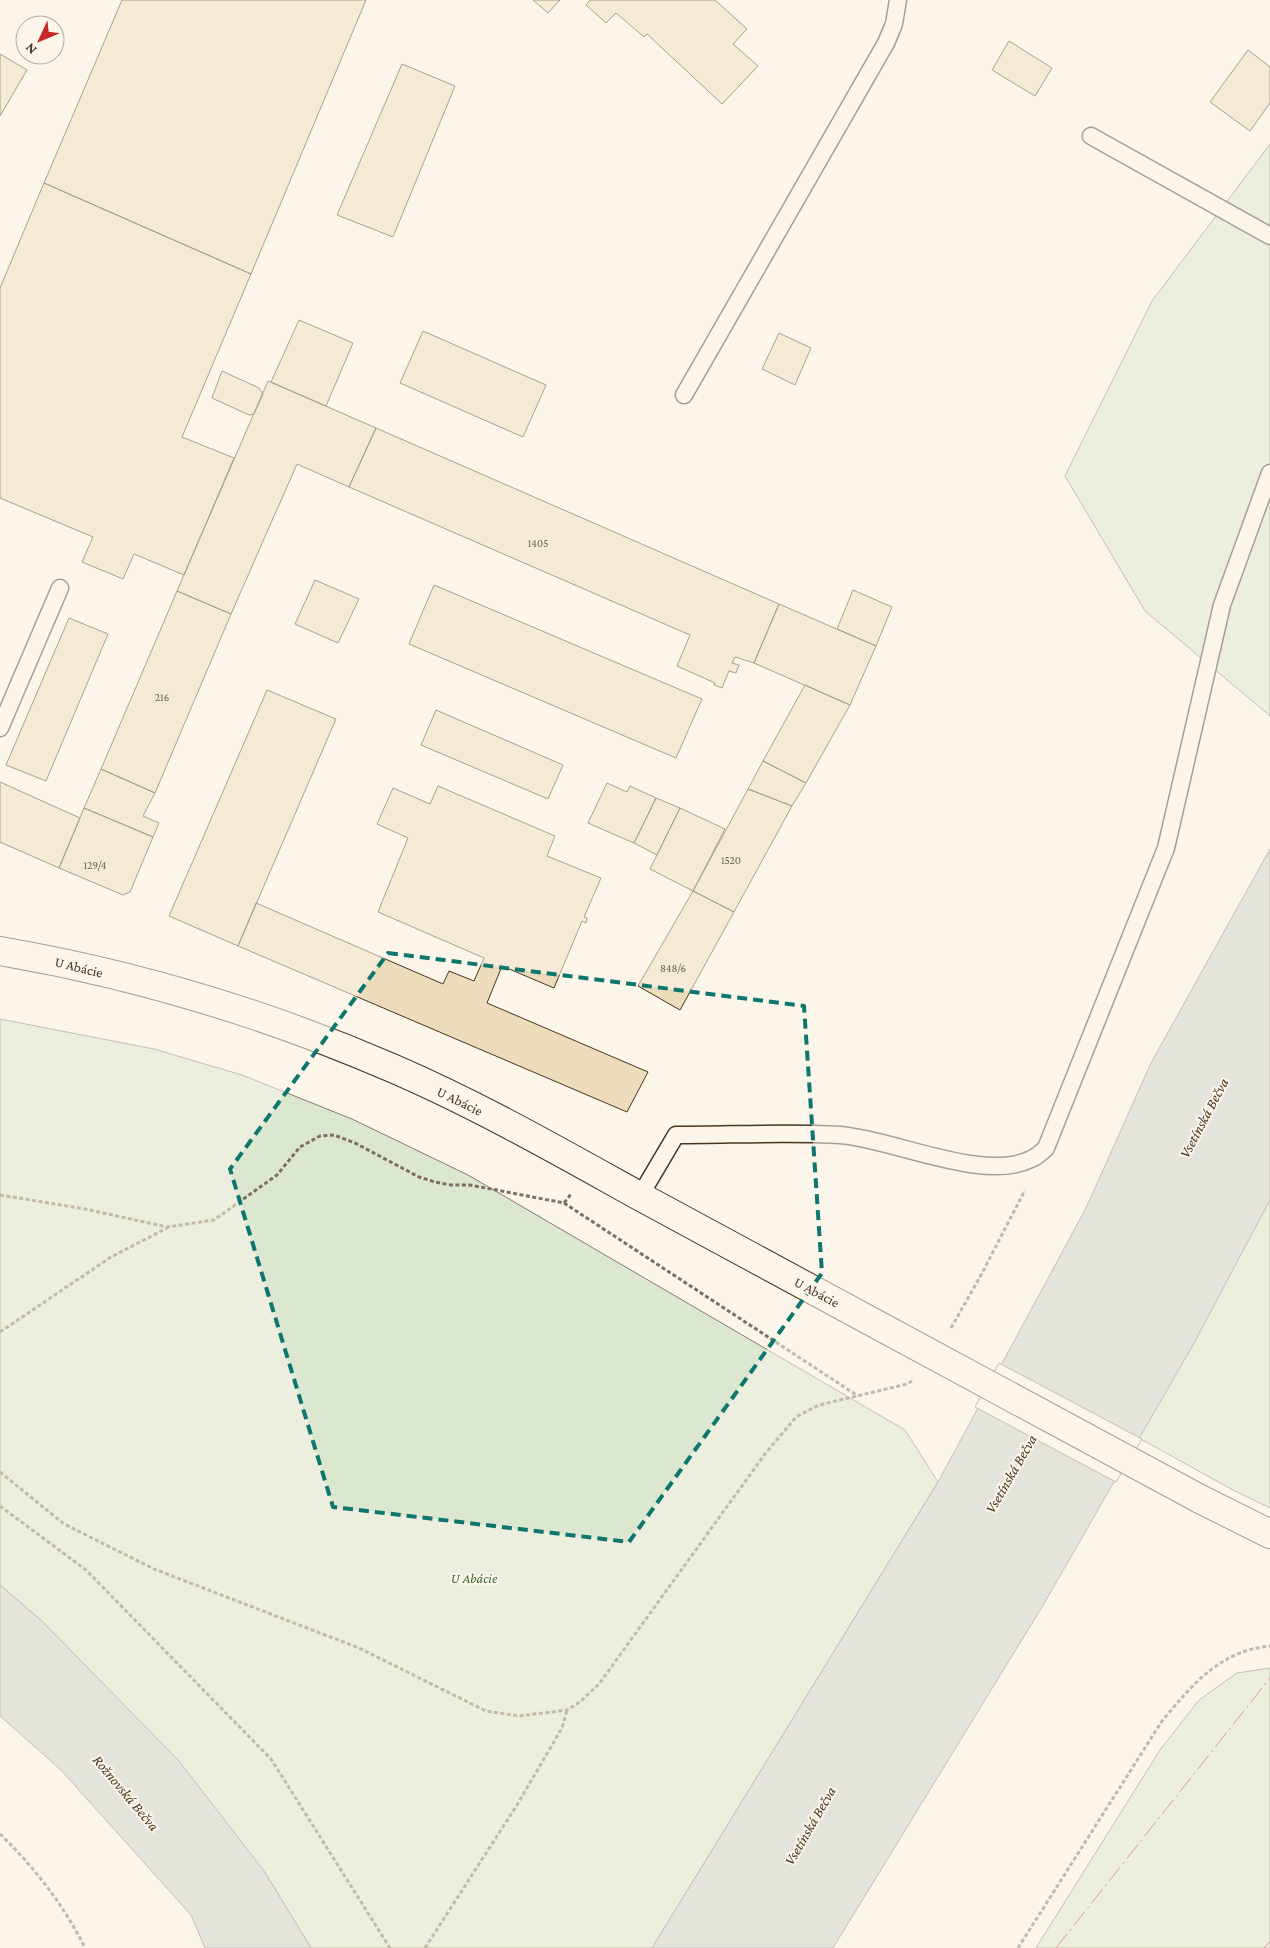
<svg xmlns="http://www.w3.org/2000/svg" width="1270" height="1948" font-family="'Crimson Pro',serif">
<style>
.green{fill:#dce7d0;stroke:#887966}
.water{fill:#c9cecd;stroke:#887966}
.pier{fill:#fbf6e9;stroke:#887966}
.building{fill:#ecdcbc;stroke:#4a3520}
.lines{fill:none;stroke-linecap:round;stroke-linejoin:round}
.lane-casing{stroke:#4a3520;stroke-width:19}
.secondary-casing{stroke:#4a3520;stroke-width:30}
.path{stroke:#7f6f5c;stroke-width:3;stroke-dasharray:4 2.5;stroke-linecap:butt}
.lane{stroke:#fbf6e9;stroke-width:16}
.secondary{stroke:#fbf6e9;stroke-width:28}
.secondary-bridge-casing{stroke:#4a3520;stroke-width:30;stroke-linecap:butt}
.secondary-bridge{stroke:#fbf6e9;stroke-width:28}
.power{stroke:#c62828;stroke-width:1;stroke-dasharray:18 4 2.5 4;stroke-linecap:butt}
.marked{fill:none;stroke:#0f766e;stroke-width:4;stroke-dasharray:10 6;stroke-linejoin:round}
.labels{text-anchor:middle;stroke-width:4;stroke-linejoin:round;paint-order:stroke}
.number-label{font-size:11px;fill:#725f47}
.street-label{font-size:14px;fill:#4a3520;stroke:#fbf6e9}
.park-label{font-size:14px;font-style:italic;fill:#436837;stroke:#fbf6e9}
.water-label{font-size:15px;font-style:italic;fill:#4a3520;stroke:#fbf6e9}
</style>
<rect width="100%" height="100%" fill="#fbf6e9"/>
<!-- green -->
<path class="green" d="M1270,144V716L1145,611L1065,476L1152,301Z
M0,1019L154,1049L242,1075L352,1119L468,1175L905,1430L938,1482L652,1948H311L264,1871L43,1622L0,1585Z
M1270,1188V1508L1233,1490L1139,1438Z
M1270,1668V1948H1036L1160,1750L1199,1700L1237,1673Z"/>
<!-- water -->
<path class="water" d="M1270,849V1200L1193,1345L1042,1607L833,1948H652L938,1482L1086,1208L1151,1063Z
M0,1585L43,1622L179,1761L264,1871L311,1948H205L191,1915L61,1770L0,1716Z"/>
<!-- pier -->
<path class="pier" d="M999,1363L1142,1439L1116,1482L975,1407Z"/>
<!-- building -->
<path class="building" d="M122,0H366L251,274L44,183Z
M533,0H560L548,13Z
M590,0H715L747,29L733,44L758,66L722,104L647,34L644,37L616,13L606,23L586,5Z
M1009,41L1052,68L1035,96L992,70Z
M1248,50L1270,67V103L1250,131L1210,102Z
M0,54L27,70L0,116Z
M402,64L455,86L393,237L337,215Z
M44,183L251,274L182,437L234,458L184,575L134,554L123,579L82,562L93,537L0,498V288Z
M299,320L353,343L326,406L271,382Z
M423,331L546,385L523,437L400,383Z
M779,333L811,348L795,385L762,369Z
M222,371L259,388L263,394L254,414L249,415L212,398Z
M268,381L376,428L349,487L297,464L231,614L177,591Z
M376,428L779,604L754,663L735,657L732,663L739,665L736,673L729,671L722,688L714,685L715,683L677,666L690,635L349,487Z
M315,580L359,599L338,643L295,624Z
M434,585L702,699L676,758L409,644Z
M853,590L892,607L876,646L837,629Z
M177,591L231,614L155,793L101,769Z
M779,604L876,646L850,705L754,663Z
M69,618L108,634L46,781L6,765Z
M805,685L850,705L806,783L763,761Z
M267,690L336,719L238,946L169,916Z
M436,710L563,765L548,799L421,745Z
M763,761L806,783L792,806L748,789Z
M101,769L155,793L143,816L159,823L153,837L84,808Z
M0,782L80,818L59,868L0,842Z
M607,783L627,792L630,786L656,798L634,843L588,823Z
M438,786L555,836L547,856L601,878L584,917L587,918L586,923L582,921L554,988L502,966L487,1003L648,1072L627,1112L238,946L256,903L443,984L449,971L474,981L484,958L378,912L408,838L377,824L393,788L430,804Z
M748,789L792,806L734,912L693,891Z
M656,798L680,808L657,855L634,843Z
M84,808L153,837L130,892L123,895L59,868Z
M680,808L725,829L693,891L650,869Z
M693,891L734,912L680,1010L638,986Z"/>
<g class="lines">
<defs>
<path id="lane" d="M1091,136L1270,236
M684,395L886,43L894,24L898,0
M0,728L60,588
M640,1196L676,1135C731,1135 786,1132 840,1135C893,1139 984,1183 1031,1159C1036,1157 1042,1152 1046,1148L1166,848L1222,605L1270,473"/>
<path id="secondary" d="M0,951C134,974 267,1014 392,1068C478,1105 560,1152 643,1198C724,1242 806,1286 887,1330
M1200,1499L1270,1534"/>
</defs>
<!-- lane casing -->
<use href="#lane" class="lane-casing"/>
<!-- secondary casing -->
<use href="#secondary" class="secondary-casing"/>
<!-- path -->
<path class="path" d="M0,1195L85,1209L167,1227L214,1220L277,1175L300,1147L320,1136L334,1135L355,1143L419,1177L435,1182L451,1185H470L564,1203L571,1194
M564,1203L858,1396
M951,1328L980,1277L1025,1190
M0,1332L111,1257L167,1228
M0,1472L64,1524L154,1569L359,1648L486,1711L519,1716L567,1710L580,1702L599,1684L765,1454L796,1417L819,1405L907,1384L912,1381
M0,1506L86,1570L271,1759L390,1948
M0,1834C34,1867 64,1905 85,1948
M425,1948L517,1805L562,1728L567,1710
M1018,1948L1162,1721C1192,1685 1219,1651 1270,1646"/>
<!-- lane -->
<use href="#lane" class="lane"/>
<!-- secondary -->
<use href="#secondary" class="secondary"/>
<defs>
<path id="secondary-bridge" d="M887,1330L1200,1499"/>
</defs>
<!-- secondary-bridge casing -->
<use href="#secondary-bridge" class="secondary-bridge-casing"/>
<!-- secondary-bridge -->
<use href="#secondary-bridge" class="secondary-bridge"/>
<!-- power -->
<path class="power" d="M1056,1948L1270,1678
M1264,1948L1270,1941"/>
</g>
<!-- marked area -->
<path d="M0 0H1270V1948H0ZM388,953L804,1006L822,1273L629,1542L333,1507L230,1169Z" fill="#fbf6e9" fill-opacity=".55" fill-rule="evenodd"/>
<path class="marked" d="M388,953L804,1006L822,1273L629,1542L333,1507L230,1169Z"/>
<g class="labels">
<!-- number labels -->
<g class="number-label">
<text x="538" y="547">1405</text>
<text x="162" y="701">216</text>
<text x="731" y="864">1520</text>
<text x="95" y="869">129/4</text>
<text x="673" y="972">848/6</text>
</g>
<!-- street labels -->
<g class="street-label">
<text transform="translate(79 967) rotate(14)" y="5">U Abácie</text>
<text transform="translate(460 1101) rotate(26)" y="5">U Abácie</text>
<text transform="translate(817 1292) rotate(28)" y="5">U Abácie</text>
</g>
<!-- park labels -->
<g class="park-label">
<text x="474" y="1583">U Abácie</text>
</g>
<!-- water labels -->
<g class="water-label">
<text transform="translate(1204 1118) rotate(-62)" y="5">Vsetínská Bečva</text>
<text transform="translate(1011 1474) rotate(-60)" y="5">Vsetínská Bečva</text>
<text transform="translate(126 1793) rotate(50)" y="5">Rožnovská Bečva</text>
<text transform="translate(810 1826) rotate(-60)" y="5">Vsetínská Bečva</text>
</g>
</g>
<!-- north arrow -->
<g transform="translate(40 40) rotate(226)"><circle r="24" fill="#fbf6e9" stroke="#b4a999"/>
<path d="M0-4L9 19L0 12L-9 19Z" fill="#c62828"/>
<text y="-8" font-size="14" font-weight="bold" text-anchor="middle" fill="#4a3520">N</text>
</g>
</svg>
